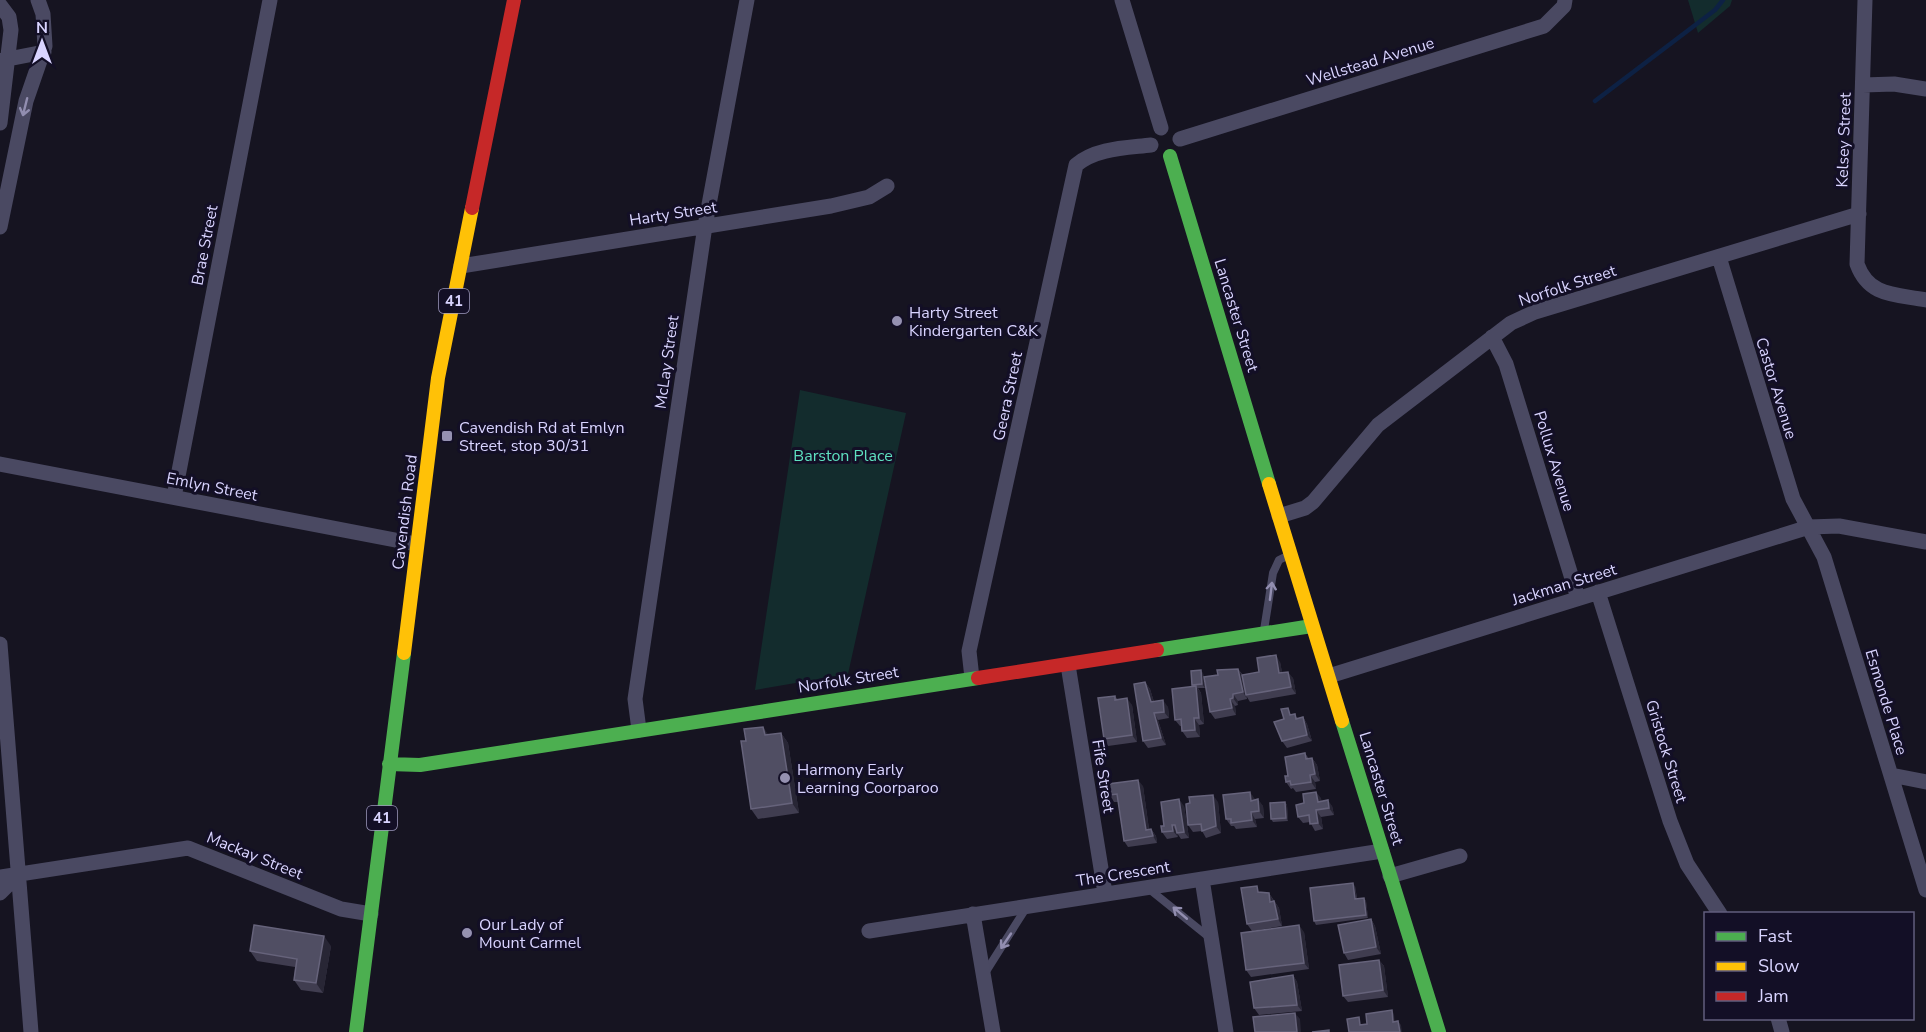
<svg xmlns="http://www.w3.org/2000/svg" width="1926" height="1032" font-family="'Nunito Sans',sans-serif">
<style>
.green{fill:#132c2d}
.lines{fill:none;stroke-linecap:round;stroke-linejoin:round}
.stream{stroke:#0d2144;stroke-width:4.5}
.lane{stroke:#4a4962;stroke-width:8}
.street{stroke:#4a4962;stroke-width:15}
.fast{stroke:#4caf50;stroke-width:14}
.slow{stroke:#ffc107;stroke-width:14}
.jam{stroke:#c62828;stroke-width:14}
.wall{fill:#403d50}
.shaded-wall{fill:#282635}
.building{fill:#504e63;stroke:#66637b;stroke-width:1.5}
.oneway{stroke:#928eb0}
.poi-dot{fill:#9591b1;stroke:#130f26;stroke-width:2}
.labels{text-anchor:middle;stroke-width:6;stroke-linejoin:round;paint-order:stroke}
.shield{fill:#130f26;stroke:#9e99be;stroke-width:1.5}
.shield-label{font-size:15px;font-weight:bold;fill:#d9d4ff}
.street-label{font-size:16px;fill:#d9d4ff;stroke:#130f26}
.poi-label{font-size:16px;fill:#d9d4ff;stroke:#130f26;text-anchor:start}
.park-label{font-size:16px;fill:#5fe0c0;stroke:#130f26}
</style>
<rect width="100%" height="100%" fill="#161421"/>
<!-- green -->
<path class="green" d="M1688,0H1732L1730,6L1698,33Z
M800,390L906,413L848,674L755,690Z"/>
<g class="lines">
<!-- stream -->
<path class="stream" d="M1595,101L1715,10L1723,0"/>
<!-- lane -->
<path class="lane" d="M1264,630L1273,573L1279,560L1289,555
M1149,889L1210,938
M985,973L1026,908"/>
<!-- street -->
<path class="street" d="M1122,0L1161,128
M1865,0L1857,264C1869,297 1895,294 1926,300
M0,5L9,17L11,30L0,123
M3,60L44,52
M1863,85L1894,84L1926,89
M1180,139L1544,26L1564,6L1565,0
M0,227L26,101L45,46L43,14L38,0
M1719,257L1793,499L1824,557L1926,890
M461,266L831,206L869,197L887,186
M1492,337L1506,364L1578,598
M0,464L416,544
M174,497L270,0
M1279,516L1305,508L1313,502L1378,425L1511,323L1535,312L1859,214
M1598,592L1670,821L1687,864L1720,914
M0,644L31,1032
M1068,665L1105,893
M1329,676L1809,527L1839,526L1926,542
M972,678L969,651L1076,165C1096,148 1126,148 1151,145
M639,730L635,699L705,226L747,0
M1891,775L1926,782
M1390,876L1460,856
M0,877L188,848L341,909L371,914
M1202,879L1226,1032
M0,893L18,875
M973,914L993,1032
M869,931L1382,851
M1778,1018L1782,1032"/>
<!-- fast -->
<path class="fast" d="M1170,156L1269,484
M1157,650L1312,626
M1342,721L1439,1032
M389,764L420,765L978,678
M356,1032L404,653"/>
<!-- slow -->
<path class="slow" d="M1269,484L1342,721
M404,653L438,378L472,208"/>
<!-- jam -->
<path class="jam" d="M472,208L514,0
M978,678L1157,650"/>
</g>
<!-- wall -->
<path class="wall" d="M1280,662L1282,673L1293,678L1296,694L1250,702L1247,697V699L1238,701V705L1235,706L1236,715L1215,719L1210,712L1218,675L1238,669L1243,675L1259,672Z
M1203,673L1205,688H1198L1201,693L1204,724L1199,725L1200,737L1187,738L1182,731V726H1180L1175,720L1193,687L1192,685Z
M1145,682L1150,689L1154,702L1168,707L1169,718L1158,720L1166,745L1148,748L1143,741Z
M1115,696L1118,700L1132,705L1137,742L1108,746L1104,739Z
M1293,715L1298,718L1303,717L1307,724L1312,741L1287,748L1282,741L1284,719Z
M781,733L788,743L799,813L758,819L751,809L746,741L769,735Z
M1305,753L1309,759L1312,758L1317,765L1320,781L1315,782L1316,789L1296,792L1293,788L1291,789L1286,782L1288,776Z
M1143,786L1149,829H1151L1156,836L1157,843L1128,847L1124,841L1118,802H1114L1110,795Z
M1321,798V801L1332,806L1334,815L1321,817L1323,829L1315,831L1310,822L1303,823L1298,817L1304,803Z
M1255,799V800L1263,806L1264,818L1255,819L1257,827L1236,829L1234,826H1231L1226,819Z
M1218,802L1221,833L1206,838L1202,831L1193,832L1188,825Z
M1285,802L1287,805L1288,821L1273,822L1271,819Z
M1184,806L1189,838L1181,839L1177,833L1178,837L1167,839L1162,832Z
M1355,886L1357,898H1364L1366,901L1368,918L1316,925L1314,921Z
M1269,893L1279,908L1282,926L1252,931L1247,924Z
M1371,919L1375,926L1381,954L1348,960L1344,953Z
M1304,932L1309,969L1251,977L1246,970Z
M331,946L323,993L301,990L294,980L295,967L257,961L250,951Z
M1379,960L1384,966L1388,997L1348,1002L1343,996Z
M1293,975L1297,982L1302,1011L1259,1015L1254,1008Z"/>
<!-- shaded-wall -->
<path class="shaded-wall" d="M1276,655L1280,662L1284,680L1279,673Z
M1238,669L1243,676L1246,695L1247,699L1243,692Z
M1201,670L1203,673L1205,688L1202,684Z
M1288,672L1293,678L1296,694L1291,687Z
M1145,682L1150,689L1156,709L1151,702Z
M1196,686L1201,693L1204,724L1199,718Z
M1233,694L1238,701V705L1233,698Z
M1127,698L1132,705L1137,742L1132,735Z
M1230,699L1235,706L1236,715L1232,708Z
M1163,700L1168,707L1169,718L1164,712Z
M1154,713L1158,720L1166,745L1161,738Z
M1303,717L1307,724L1312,741L1307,735Z
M1194,718L1199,725L1200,737L1195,730Z
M763,727L770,737L765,735Z
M781,733L788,743L799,813L792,803Z
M1312,758L1317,765L1320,781L1315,774Z
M1310,775L1315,782L1316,789L1311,782Z
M1138,780L1143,786L1150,837L1146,830Z
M1250,792L1255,799L1256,807L1251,801Z
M1316,792L1321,798L1323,808L1318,802Z
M1213,795L1218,802L1221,833L1216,826Z
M1179,799L1184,806L1189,838L1184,832Z
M1258,799L1263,806L1264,818L1259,811Z
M1328,800L1332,806L1334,815L1329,808Z
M1285,802L1287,805L1288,821L1286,818Z
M1316,810L1321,817L1323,829L1318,823Z
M1251,812L1255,819L1257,827L1252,820Z
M1172,825L1177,832L1178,837L1173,831Z
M1151,829L1156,836L1157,843L1153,836Z
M1353,883L1355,886L1357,902L1355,899Z
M1269,893L1273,900L1275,909L1270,902Z
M1364,898L1366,901L1368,918L1366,915Z
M1274,901L1279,908L1282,926L1278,919Z
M1371,919L1375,926L1381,954L1376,947Z
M1299,925L1304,932L1309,969L1304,963Z
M324,936L331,946L323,993L316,983Z
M1379,960L1384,966L1388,997L1383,990Z
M1293,975L1297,982L1302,1011L1297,1005Z
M1392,1010L1394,1014L1395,1025L1393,1022Z
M1295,1013L1300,1019L1301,1032H1297Z
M1398,1021L1401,1025L1402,1032H1400Z"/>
<!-- building -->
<path class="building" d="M1276,655L1279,673L1288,672L1291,687L1246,695L1242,675L1259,672L1257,658Z
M1238,669L1243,692L1233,694V698L1230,699L1232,708L1210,712L1204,677L1218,675L1217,670Z
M1201,670L1202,684L1192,685L1191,671Z
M1145,682L1151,702L1163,700L1164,712L1154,713L1161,738L1143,741L1134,684Z
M1196,686L1199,718H1194L1195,730L1182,731L1181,719L1175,720L1172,689Z
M1115,696V700L1127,698L1132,735L1104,739L1098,698Z
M1288,708L1290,715L1295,714L1296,719L1303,717L1307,735L1282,741L1274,722L1284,719L1281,709Z
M763,727L765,735L781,733L792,803L751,809L741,741H746L744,729Z
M1305,753L1306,759L1312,758L1315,774L1310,775L1311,782L1291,785L1290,781L1286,782L1285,776H1288L1285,757Z
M1138,780L1146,830L1151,829L1153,836L1124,841L1117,794L1110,795L1108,784Z
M1250,792L1251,801L1258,799L1259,811L1251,812L1252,820L1231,823V819H1226L1223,795Z
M1316,792L1318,802L1328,800L1329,808L1316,810L1318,823L1310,824L1309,815L1298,817L1296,805L1304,803L1303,794Z
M1213,795L1216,826L1202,831L1201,824L1188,825L1186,804L1190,803L1189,797Z
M1179,799L1184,832L1177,833L1175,825H1172L1173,831L1162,832L1161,826H1164L1161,802Z
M1285,802L1286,818L1271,819L1270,803Z
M1353,883L1355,899L1364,898L1366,915L1314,921L1310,888Z
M1257,886L1258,892L1269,893L1270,902L1274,901L1278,919L1247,924L1241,888Z
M1371,919L1376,947L1344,953L1338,925Z
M254,925L324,936L316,983L294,980L297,959L250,951Z
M1299,925L1304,963L1246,970L1241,933Z
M1379,960L1383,990L1343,996L1339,965Z
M1293,975L1297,1005L1254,1008L1250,982Z
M1392,1010L1393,1022L1398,1021L1400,1032H1349L1347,1019L1359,1017L1360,1025L1367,1024L1366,1014Z
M1295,1013L1297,1032H1255L1253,1017Z
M1329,1030V1032H1312Z"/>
<!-- one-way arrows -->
<defs><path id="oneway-shaft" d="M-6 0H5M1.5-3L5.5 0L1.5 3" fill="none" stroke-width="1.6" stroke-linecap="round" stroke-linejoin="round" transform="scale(1.5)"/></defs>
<g class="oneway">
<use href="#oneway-shaft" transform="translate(25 107) rotate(104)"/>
<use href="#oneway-shaft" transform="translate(1271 591) rotate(-83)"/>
<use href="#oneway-shaft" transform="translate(1180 913) rotate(-140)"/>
<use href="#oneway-shaft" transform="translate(1006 941) rotate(124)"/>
</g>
<!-- markers -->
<g class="poi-dot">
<circle cx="897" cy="321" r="6"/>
<rect x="441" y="430" width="12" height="12" rx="3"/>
<circle cx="785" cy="778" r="6"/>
<circle cx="467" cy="933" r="6"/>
</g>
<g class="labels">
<!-- shield labels -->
<g class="shield">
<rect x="439" y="289" width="30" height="24" rx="4.5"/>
<rect x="367" y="806" width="30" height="24" rx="4.5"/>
</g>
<g class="shield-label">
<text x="454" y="306">41</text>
<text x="382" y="823">41</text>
</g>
<!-- street labels -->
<g class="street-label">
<text transform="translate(1370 61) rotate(-17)" y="6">Wellstead Avenue</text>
<text transform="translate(1843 140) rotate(-88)" y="6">Kelsey Street</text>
<text transform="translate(673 213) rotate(-9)" y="6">Harty Street</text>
<text transform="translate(204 245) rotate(-79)" y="6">Brae Street</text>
<text transform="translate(1567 285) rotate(-18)" y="6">Norfolk Street</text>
<text transform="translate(1237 315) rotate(73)" y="6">Lancaster Street</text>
<text transform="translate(666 362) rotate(-82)" y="6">McLay Street</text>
<text transform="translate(1777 388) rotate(73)" y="6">Castor Avenue</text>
<text transform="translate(1007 396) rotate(-78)" y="6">Geera Street</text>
<text transform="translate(1555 461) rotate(73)" y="6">Pollux Avenue</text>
<text transform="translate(212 486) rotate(11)" y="6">Emlyn Street</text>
<text transform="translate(404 512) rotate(-83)" y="6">Cavendish Road</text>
<text transform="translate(1564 584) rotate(-17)" y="6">Jackman Street</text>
<text transform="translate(848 679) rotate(-9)" y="6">Norfolk Street</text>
<text transform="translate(1887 702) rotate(73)" y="6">Esmonde Place</text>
<text transform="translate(1667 751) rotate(73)" y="6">Gristock Street</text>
<text transform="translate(1104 776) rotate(81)" y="6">Fife Street</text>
<text transform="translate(1382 788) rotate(73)" y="6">Lancaster Street</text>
<text transform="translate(255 855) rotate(22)" y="6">Mackay Street</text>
<text transform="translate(1123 873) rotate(-9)" y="6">The Crescent</text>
</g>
<!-- poi labels -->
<g class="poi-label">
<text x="909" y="318">Harty Street<tspan x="909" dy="18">Kindergarten C&amp;K</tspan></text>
<text x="459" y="433">Cavendish Rd at Emlyn<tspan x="459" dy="18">Street, stop 30/31</tspan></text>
<text x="797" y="775">Harmony Early<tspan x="797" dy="18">Learning Coorparoo</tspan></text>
<text x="479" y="930">Our Lady of<tspan x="479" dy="18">Mount Carmel</tspan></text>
</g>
<!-- park labels -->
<g class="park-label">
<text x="843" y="461">Barston Place</text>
</g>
</g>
<!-- legend -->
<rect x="1704" y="912" width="210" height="108" fill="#130f26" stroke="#625e7d" stroke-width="1.5"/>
<rect x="1716" y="932" width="30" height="9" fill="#4caf50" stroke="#625e7d" stroke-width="1.5"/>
<text x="1758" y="942" font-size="18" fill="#d9d4ff">Fast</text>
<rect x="1716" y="962" width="30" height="9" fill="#ffc107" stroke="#625e7d" stroke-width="1.5"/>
<text x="1758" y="972" font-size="18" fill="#d9d4ff">Slow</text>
<rect x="1716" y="992" width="30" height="9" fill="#c62828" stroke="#625e7d" stroke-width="1.5"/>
<text x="1758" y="1002" font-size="18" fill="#d9d4ff">Jam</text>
<!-- north arrow -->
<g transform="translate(42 42)" stroke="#130f26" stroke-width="4.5" paint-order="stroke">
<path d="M0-4.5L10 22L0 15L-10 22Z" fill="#d9d4ff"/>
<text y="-9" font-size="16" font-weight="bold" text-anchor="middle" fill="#d9d4ff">N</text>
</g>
</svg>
